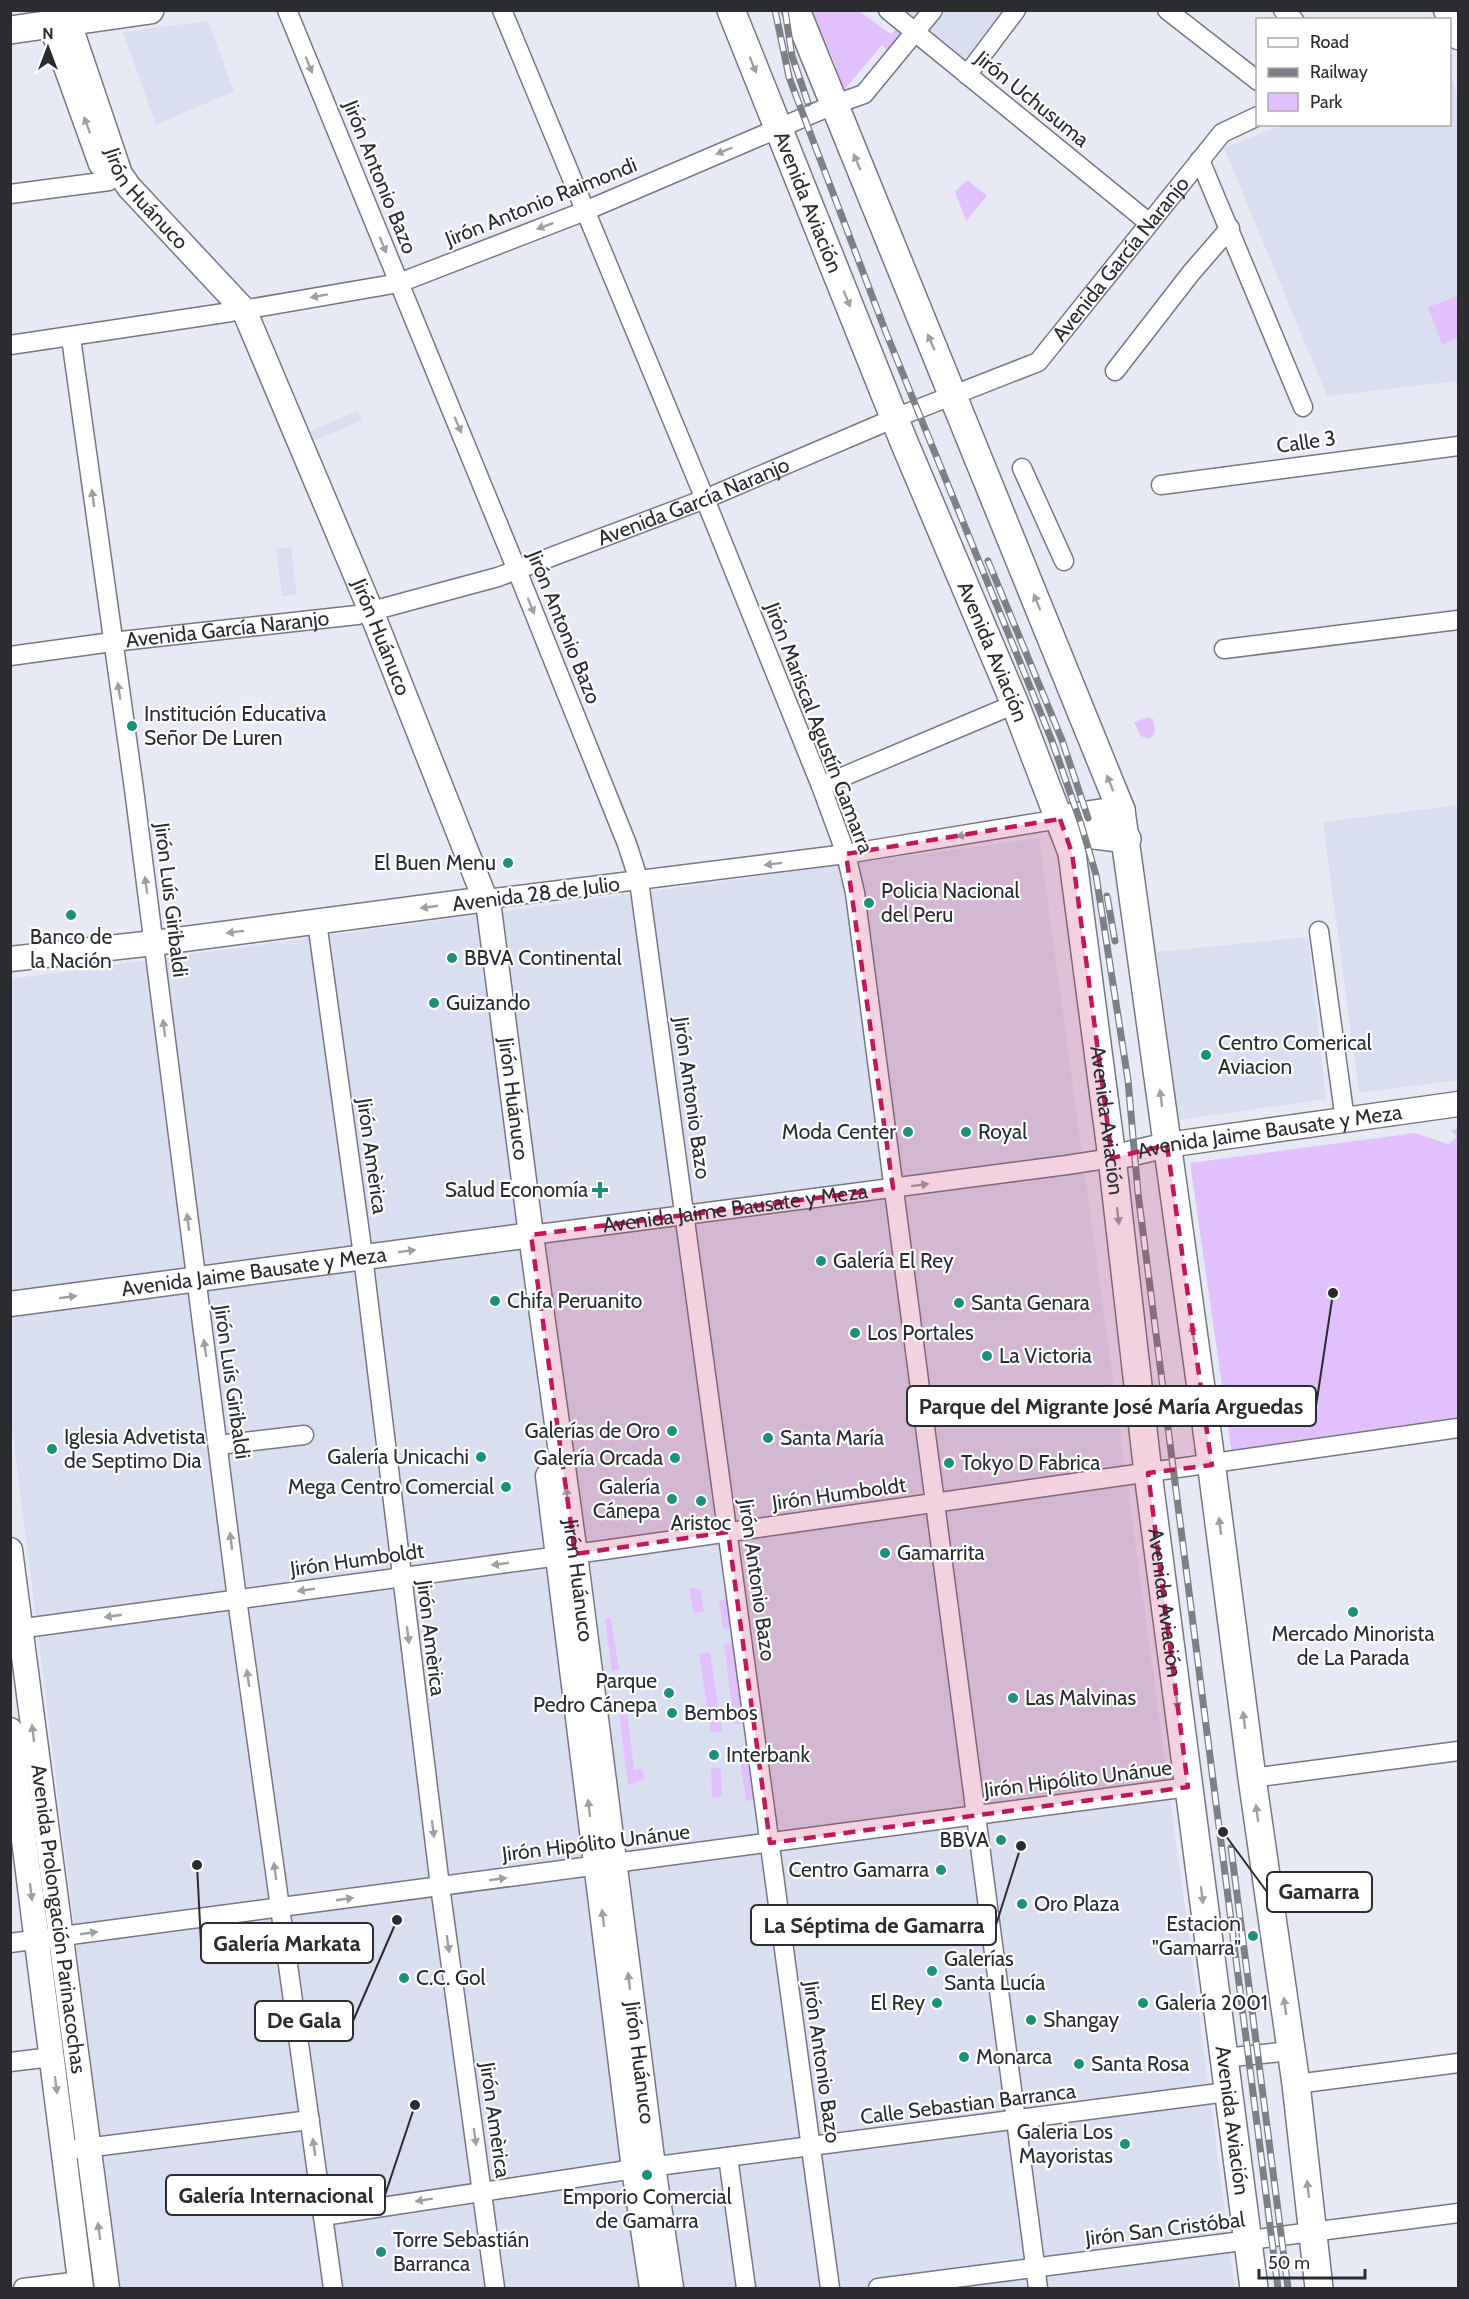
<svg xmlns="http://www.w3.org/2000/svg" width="1469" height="2299" font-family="Cabin,sans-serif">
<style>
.built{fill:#d9dff1}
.green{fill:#e2c0fe}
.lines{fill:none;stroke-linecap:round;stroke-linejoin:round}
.street-casing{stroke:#757882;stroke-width:21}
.secondary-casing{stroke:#757882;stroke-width:27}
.primary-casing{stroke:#757882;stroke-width:30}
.street{stroke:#fff;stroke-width:18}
.secondary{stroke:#fff;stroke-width:24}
.primary{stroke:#fff;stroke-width:27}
.rail-casing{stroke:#7d8087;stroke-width:7}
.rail{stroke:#fff;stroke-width:4.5;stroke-dasharray:14;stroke-linecap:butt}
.oneway{fill:#9fa0a2}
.marked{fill:#c2185b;fill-opacity:0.2;stroke:#c2185b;stroke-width:4.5;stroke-dasharray:12 8;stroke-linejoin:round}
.poi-dot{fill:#1b9277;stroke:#fff;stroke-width:2}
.labels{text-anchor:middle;stroke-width:4.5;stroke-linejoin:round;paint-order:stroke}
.street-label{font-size:21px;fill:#2a2c30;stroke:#fff}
.poi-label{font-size:21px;fill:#2a2c30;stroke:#fff;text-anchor:start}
.leader{fill:none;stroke:#2a2c30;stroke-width:2}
.callout-dot{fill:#2a2c30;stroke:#fff;stroke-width:2}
.callout{fill:#fff;stroke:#2a2c30;stroke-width:2}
.callout-label{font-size:22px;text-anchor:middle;font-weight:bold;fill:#2a2c30}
</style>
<rect width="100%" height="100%" fill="#e7eaf5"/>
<!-- built -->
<path class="built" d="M895,11H1013L964,67Z
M208,21L234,91L156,125L123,32Z
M1450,74L1458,98V381L1327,396L1224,148L1283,125L1450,124Z
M358,411L362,421L314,440L310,431Z
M291,547L297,595L282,596L276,548Z
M1458,805V1080L1359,1093L1323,822Z
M1039,838L1189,1937L1235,2288H119L11,1418L10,979Z
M1308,937L1326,1099L1178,1120L1157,952Z"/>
<!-- green -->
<path class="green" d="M812,11H859L891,34L896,29L902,33L888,51L882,45L840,95L831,72L837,68Z
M967,180L987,196L966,221L955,192Z
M1458,296V338L1442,345L1428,307Z
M1149,717L1153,719L1155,731L1152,737L1147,739L1141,736L1134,722Z
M1458,1129V1422L1232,1455L1190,1163L1415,1133L1448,1144L1457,1137L1451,1130Z
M689,1588L700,1589L704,1611L694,1613Z
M729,1599L732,1628L723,1629L719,1600Z
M611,1618L619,1670L612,1671L605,1619Z
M738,1642L748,1723L734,1724L724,1644Z
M710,1652L722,1731L711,1732L699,1654Z
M626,1702L634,1770L643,1769L644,1779L628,1785L618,1703Z
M752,1752L759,1799L746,1801L739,1754Z
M711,1768H721L722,1797L712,1798Z"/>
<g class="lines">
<defs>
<g id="street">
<path d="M287,10L510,553L627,844L639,881L830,2288"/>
<path d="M502,10L705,499L821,786L846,854L855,893L1038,2288"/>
<path d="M888,10L1148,222"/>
<path d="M1167,10L1258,81"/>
<path d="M1283,10L1294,20"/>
<path d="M967,75L1016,10"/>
<path d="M1200,160L1303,407"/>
<path d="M10,194L109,181"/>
<path d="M71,338L134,789L237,1599L333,2288"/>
<path d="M10,345L231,312L399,283L585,211L833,105L864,94L933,10"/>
<path d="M1115,371L1191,273L1230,228"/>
<path d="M1022,468L1064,561"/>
<path d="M1161,485L1458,446"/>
<path d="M1224,649L1458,620"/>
<path id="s1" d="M10,656L112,642L357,615L498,577L705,499L895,418L1038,362L1222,133L1258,116"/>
<path d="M821,786L1015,704"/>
<path d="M487,899L846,854L1060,819"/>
<path d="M317,922L362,1248L440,1886L495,2288"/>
<path d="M1319,931L1345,1120"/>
<path id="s2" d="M531,1235L1067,1165L1112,1158"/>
<path d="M219,1445L304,1435"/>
<path d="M10,1630L604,1550L1458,1428"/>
<path d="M1252,1778L1458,1751"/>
<path d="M10,1943L1188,1787"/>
<path d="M1223,2058L1291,2051"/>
<path d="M10,2062L52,2057"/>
<path d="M1296,2084L1458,2063"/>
<path d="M77,2149L310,2120"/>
<path d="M728,2157L746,2288"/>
<path d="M323,2216L634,2169L1227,2092"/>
<path d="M23,2288L80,2281"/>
<path d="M878,2288L1458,2213"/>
</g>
<g id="secondary">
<path d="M52,10L51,25L101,164"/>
<path id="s3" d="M60,10L69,23L120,174L129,187L244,310L371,611L489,909L531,1235L575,1554L653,2166L671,2288"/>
<path d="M1446,10L1458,37"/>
<path d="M10,959L154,943L487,899"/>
<path id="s4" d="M1112,1158L1167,1145L1458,1104"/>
<path id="s5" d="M10,1304L531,1235"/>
<path d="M548,1476L634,2169L652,2288"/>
<path id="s6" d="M10,1550L107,2288"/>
<path d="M10,1730L81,2288"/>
</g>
<g id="primary">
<path id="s7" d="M731,10L904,442L1015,704L1072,853L1112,1158L1148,1473L1254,2288"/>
<path d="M796,10L1121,810L1209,1446L1252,1778L1296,2084L1319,2288"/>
<path d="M10,30L150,10"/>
<path d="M1060,819L1078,833L1127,839"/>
<path d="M1060,819L1121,810"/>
</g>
</defs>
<!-- street casing -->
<use href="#street" class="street-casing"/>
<!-- secondary casing -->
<use href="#secondary" class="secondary-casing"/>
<!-- primary casing -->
<use href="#primary" class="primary-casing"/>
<!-- street -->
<use href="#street" class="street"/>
<!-- secondary -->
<use href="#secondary" class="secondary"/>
<!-- primary -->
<use href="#primary" class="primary"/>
<defs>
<path id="rail" d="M775,10L789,77L798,101L885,330L1052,741L1081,824L1096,875L1128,1080L1138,1193L1278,2288
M785,10L792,56L808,103
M988,561L1062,740L1088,818
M1107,896L1115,941
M1231,1848L1288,2288"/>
</defs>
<!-- rail casing -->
<use href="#rail" class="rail-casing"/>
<!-- rail -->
<use href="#rail" class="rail"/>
</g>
<!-- one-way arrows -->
<defs><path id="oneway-solid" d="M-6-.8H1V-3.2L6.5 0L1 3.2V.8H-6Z" transform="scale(1.5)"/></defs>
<g class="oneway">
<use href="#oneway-solid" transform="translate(309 65) rotate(68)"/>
<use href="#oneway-solid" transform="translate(753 65) rotate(68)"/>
<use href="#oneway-solid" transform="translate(87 125) rotate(-110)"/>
<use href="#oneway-solid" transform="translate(724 151) rotate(157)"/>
<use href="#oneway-solid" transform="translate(857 162) rotate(-113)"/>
<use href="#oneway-solid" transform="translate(545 226) rotate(159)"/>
<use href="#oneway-solid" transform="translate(383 245) rotate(68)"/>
<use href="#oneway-solid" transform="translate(319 296) rotate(170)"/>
<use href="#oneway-solid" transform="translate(847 299) rotate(68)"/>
<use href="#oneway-solid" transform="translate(931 342) rotate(-113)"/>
<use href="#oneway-solid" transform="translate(458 425) rotate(67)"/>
<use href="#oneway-solid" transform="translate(93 498) rotate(-98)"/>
<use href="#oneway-solid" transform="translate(1037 602) rotate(-112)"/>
<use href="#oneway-solid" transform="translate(531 606) rotate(68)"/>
<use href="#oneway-solid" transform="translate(119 691) rotate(-99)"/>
<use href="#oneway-solid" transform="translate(1110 783) rotate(-112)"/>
<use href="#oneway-solid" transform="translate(965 835) rotate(171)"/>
<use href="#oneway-solid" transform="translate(773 864) rotate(173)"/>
<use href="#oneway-solid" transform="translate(146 885) rotate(-97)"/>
<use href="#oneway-solid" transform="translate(429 907) rotate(172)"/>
<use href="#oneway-solid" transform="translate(235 932) rotate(173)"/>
<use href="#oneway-solid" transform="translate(164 1028) rotate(-97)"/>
<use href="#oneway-solid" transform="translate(1161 1098) rotate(-97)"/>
<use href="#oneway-solid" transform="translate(920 1185) rotate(-7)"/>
<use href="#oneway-solid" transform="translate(1118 1216) rotate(83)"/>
<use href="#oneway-solid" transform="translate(188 1222) rotate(-97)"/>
<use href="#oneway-solid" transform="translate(407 1251) rotate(-8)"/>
<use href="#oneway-solid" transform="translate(68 1297) rotate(-8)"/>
<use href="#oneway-solid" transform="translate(1193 1333) rotate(-98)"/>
<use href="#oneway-solid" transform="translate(205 1348) rotate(-98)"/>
<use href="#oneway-solid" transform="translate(567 1496) rotate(-98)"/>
<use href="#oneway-solid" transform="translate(1220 1526) rotate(-97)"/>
<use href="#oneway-solid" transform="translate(231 1541) rotate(-97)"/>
<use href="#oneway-solid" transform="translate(500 1564) rotate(172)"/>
<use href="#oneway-solid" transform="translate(306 1590) rotate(172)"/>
<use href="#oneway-solid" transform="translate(113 1616) rotate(172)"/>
<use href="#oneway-solid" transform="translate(408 1635) rotate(83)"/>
<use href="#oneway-solid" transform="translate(248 1678) rotate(-98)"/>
<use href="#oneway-solid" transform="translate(1177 1701) rotate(83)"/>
<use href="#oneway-solid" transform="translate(1244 1720) rotate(-97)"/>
<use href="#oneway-solid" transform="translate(33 1733) rotate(-97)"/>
<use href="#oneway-solid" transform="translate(589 1808) rotate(-97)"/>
<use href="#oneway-solid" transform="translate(1257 1813) rotate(-98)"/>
<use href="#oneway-solid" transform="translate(433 1829) rotate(83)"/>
<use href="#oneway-solid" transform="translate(275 1871) rotate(-98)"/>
<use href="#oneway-solid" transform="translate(498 1879) rotate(-8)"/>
<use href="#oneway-solid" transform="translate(31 1892) rotate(83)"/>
<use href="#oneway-solid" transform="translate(1202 1895) rotate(83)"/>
<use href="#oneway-solid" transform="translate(345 1899) rotate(-8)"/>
<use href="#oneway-solid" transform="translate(603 1918) rotate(-97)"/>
<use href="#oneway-solid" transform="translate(89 1933) rotate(-8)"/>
<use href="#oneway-solid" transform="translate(448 1944) rotate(82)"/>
<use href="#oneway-solid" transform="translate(629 1981) rotate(-97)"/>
<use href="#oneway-solid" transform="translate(1285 2006) rotate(-98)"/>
<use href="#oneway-solid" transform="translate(56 2085) rotate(83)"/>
<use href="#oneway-solid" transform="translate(475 2137) rotate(82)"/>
<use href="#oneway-solid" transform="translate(314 2147) rotate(-98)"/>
<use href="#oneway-solid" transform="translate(1308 2189) rotate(-97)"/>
<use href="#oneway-solid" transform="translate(424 2200) rotate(171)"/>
<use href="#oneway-solid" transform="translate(99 2231) rotate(-98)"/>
</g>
<!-- marked area -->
<path class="marked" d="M1060,819L1072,853L1112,1158L1167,1145L1209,1446L1212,1465L1148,1473L1188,1787L770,1843L728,1532L575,1554L531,1235L893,1188L846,854Z"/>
<!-- markers -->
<g class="poi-dot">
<circle cx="132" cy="726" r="6"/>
<circle cx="508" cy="863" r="6"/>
<circle cx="869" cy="903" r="6"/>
<circle cx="71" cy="915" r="6"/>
<circle cx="452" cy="958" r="6"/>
<circle cx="434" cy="1003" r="6"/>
<circle cx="1206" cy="1055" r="6"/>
<circle cx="908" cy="1132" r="6"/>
<circle cx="966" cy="1132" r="6"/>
<path d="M597 1181h6v6h6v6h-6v6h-6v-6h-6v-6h6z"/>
<circle cx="821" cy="1261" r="6"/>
<circle cx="495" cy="1301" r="6"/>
<circle cx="959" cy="1303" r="6"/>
<circle cx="855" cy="1333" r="6"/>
<circle cx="987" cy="1356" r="6"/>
<circle cx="672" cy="1431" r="6"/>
<circle cx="768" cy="1438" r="6"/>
<circle cx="52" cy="1449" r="6"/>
<circle cx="481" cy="1457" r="6"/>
<circle cx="675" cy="1458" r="6"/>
<circle cx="949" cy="1463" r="6"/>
<circle cx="506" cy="1487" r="6"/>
<circle cx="672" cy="1499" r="6"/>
<circle cx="701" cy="1501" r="6"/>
<circle cx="885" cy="1553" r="6"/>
<circle cx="1353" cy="1612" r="6"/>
<circle cx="669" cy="1693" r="6"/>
<circle cx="1013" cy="1698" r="6"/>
<circle cx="672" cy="1713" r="6"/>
<circle cx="714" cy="1755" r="6"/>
<circle cx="1001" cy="1840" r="6"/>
<circle cx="941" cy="1870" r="6"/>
<circle cx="1022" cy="1904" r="6"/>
<circle cx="1253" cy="1936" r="6"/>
<circle cx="932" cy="1971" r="6"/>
<circle cx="404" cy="1978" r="6"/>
<circle cx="937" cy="2003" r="6"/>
<circle cx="1143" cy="2003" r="6"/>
<circle cx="1031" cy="2020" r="6"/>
<circle cx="964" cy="2057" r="6"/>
<circle cx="1079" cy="2064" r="6"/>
<circle cx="1125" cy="2144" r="6"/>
<circle cx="647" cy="2175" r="6"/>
<circle cx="381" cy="2252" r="6"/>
</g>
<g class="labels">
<!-- street labels -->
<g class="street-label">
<text transform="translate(1032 99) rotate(39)" y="7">Jirón Uchusuma</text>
<text transform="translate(380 177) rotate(68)" y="7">Jirón Antonio Bazo</text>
<text dy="7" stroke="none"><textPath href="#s3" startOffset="210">Jirón Huánuco</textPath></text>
<text transform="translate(541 202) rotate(-22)" y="7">Jirón Antonio Raimondi</text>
<text dy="7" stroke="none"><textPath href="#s7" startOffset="207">Avenida Aviación</textPath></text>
<text dy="7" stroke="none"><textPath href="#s1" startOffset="1209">Avenida García Naranjo</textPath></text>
<text transform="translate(1306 442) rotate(-8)" y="7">Calle 3</text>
<text dy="7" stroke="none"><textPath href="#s1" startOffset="705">Avenida García Naranjo</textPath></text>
<text transform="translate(564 627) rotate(68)" y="7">Jirón Antonio Bazo</text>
<text dy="7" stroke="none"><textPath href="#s1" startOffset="219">Avenida García Naranjo</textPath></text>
<text dy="7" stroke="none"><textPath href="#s3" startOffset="714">Jirón Huánuco</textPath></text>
<text dy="7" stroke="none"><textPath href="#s7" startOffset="693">Avenida Aviación</textPath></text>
<text transform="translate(819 728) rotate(69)" y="7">Jirón Mariscal Agustín Gamarra</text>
<text transform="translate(536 894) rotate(-7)" y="7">Avenida 28 de Julio</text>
<text transform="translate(171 900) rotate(83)" y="7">Jirón Luís Giribaldi</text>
<text transform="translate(692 1098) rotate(82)" y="7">Jirón Antonio Bazo</text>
<text dy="7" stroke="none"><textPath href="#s3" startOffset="1198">Jirón Huánuco</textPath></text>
<text dy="7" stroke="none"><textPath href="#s7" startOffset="1179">Avenida Aviación</textPath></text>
<text dy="7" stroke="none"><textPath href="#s4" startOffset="160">Avenida Jaime Bausate y Meza</textPath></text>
<text transform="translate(372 1156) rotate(82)" y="7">Jirón Amèrica</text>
<text dy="7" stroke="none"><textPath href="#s2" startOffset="206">Avenida Jaime Bausate y Meza</textPath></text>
<text dy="7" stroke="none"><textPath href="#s5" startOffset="246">Avenida Jaime Bausate y Meza</textPath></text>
<text transform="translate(232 1382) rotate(82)" y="7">Jirón Luís Giribaldi</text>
<text transform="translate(839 1494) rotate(-8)" y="7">Jirón Humboldt</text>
<text transform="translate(357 1560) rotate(-8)" y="7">Jirón Humboldt</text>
<text transform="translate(757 1580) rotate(82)" y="7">Jirón Antonio Bazo</text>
<text dy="7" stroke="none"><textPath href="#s3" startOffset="1684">Jirón Huánuco</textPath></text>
<text dy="7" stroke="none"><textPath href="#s7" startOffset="1665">Avenida Aviación</textPath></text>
<text transform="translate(431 1638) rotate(83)" y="7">Jirón Amèrica</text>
<text transform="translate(1078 1779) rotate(-7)" y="7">Jirón Hipólito Unánue</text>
<text transform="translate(596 1843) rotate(-7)" y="7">Jirón Hipólito Unánue</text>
<text dy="7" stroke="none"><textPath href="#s6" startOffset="372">Avenida Prolongación Parinacochas</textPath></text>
<text transform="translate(822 2062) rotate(82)" y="7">Jirón Antonio Bazo</text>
<text dy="7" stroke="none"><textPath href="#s3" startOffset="2170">Jirón Huánuco</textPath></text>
<text transform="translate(968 2104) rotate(-7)" y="7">Calle Sebastian Barranca</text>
<text transform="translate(495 2120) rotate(82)" y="7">Jirón Amèrica</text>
<text dy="7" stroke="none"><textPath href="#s7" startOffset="2187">Avenida Aviación</textPath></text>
<text transform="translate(1165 2229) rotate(-7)" y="7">Jirón San Cristóbal</text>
</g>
<!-- poi labels -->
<g class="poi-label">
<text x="144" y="721">Institución Educativa<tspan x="144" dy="24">Señor De Luren</tspan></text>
<text x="496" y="870" text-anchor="end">El Buen Menu</text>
<text x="881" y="898">Policia Nacional<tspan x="881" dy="24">del Peru</tspan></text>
<text x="71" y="944" text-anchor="middle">Banco de<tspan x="71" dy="24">la Nación</tspan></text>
<text x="464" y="965">BBVA Continental</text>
<text x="446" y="1010">Guizando</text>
<text x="1218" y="1050">Centro Comerical<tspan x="1218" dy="24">Aviacion</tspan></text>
<text x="896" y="1139" text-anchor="end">Moda Center</text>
<text x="978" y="1139">Royal</text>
<text x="588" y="1197" text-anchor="end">Salud Economía</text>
<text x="833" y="1268">Galería El Rey</text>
<text x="507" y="1308">Chifa Peruanito</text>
<text x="971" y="1310">Santa Genara</text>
<text x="867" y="1340">Los Portales</text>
<text x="999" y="1363">La Victoria</text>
<text x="660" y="1438" text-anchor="end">Galerías de Oro</text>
<text x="64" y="1444">Iglesia Advetista<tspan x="64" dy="24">de Septimo Dia</tspan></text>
<text x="780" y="1445">Santa María</text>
<text x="469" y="1464" text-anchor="end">Galería Unicachi</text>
<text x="663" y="1465" text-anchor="end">Galería Orcada</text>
<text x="961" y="1470">Tokyo D Fabrica</text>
<text x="494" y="1494" text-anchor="end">Mega Centro Comercial</text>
<text x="660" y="1494" text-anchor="end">Galería<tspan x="660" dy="24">Cánepa</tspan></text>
<text x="701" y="1530" text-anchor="middle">Aristoc</text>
<text x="897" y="1560">Gamarrita</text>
<text x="1353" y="1641" text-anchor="middle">Mercado Minorista<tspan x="1353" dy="24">de La Parada</tspan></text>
<text x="657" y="1688" text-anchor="end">Parque<tspan x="657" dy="24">Pedro Cánepa</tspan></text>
<text x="1025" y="1705">Las Malvinas</text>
<text x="684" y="1720">Bembos</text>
<text x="726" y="1762">Interbank</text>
<text x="989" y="1847" text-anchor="end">BBVA</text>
<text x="929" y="1877" text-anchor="end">Centro Gamarra</text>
<text x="1034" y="1911">Oro Plaza</text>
<text x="1241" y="1931" text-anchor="end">Estacion<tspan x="1241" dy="24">"Gamarra"</tspan></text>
<text x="944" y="1966">Galerías<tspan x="944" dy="24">Santa Lucía</tspan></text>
<text x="416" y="1985">C.C. Gol</text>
<text x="925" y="2010" text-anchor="end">El Rey</text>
<text x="1155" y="2010">Galería 2001</text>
<text x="1043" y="2027">Shangay</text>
<text x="976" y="2064">Monarca</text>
<text x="1091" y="2071">Santa Rosa</text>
<text x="1113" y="2139" text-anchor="end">Galeria Los<tspan x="1113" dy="24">Mayoristas</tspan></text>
<text x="647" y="2204" text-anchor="middle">Emporio Comercial<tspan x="647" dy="24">de Gamarra</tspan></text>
<text x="393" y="2247">Torre Sebastián<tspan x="393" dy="24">Barranca</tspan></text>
</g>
</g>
<!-- callouts -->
<path class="leader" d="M1333 1293L1316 1406M1223 1832L1267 1892M1021 1846L996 1925M197 1865L201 1943M397 1920L353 2021M415 2105L385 2195"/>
<g class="callout-dot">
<circle cx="1333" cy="1293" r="6"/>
<circle cx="1223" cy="1832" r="6"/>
<circle cx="1021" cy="1846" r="6"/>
<circle cx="197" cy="1865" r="6"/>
<circle cx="397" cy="1920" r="6"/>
<circle cx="415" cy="2105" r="6"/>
</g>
<g class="callout">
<rect x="907" y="1386" width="409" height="40" rx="6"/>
<rect x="1267" y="1872" width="105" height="40" rx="6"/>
<rect x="751" y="1905" width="245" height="40" rx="6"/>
<rect x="201" y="1923" width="172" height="40" rx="6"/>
<rect x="255" y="2001" width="98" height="40" rx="6"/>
<rect x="166" y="2175" width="219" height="40" rx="6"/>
</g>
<g class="callout-label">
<text x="1111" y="1414">Parque del Migrante José María Arguedas</text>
<text x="1319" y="1899">Gamarra</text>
<text x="874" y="1933">La Séptima de Gamarra</text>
<text x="287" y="1951">Galería Markata</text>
<text x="304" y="2028">De Gala</text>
<text x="276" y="2203">Galería Internacional</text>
</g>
<!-- border -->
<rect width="1469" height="2299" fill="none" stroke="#2a2c30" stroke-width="24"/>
<!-- legend -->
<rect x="1256" y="18" width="195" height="108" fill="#ffffff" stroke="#aaabac" stroke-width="1.5"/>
<rect x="1268" y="38" width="30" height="9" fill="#ffffff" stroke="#aaabac" stroke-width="1.5"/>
<text x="1310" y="48" font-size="18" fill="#2a2c30">Road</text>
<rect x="1268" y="68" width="30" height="9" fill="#7d8087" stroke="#aaabac" stroke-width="1.5"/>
<text x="1310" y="78" font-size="18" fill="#2a2c30">Railway</text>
<rect x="1268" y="93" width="30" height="18" fill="#e2c0fe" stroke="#aaabac" stroke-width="1.5"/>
<text x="1310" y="108" font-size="18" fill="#2a2c30">Park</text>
<!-- north arrow -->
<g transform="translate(48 48)" stroke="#ffffff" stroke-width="4.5" paint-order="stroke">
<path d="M0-4.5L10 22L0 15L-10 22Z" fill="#2a2c30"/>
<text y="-9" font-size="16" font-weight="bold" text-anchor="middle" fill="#2a2c30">N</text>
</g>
<!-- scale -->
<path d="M1259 2269v9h106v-9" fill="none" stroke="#2a2c30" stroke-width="3"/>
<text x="1268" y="2269" font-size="18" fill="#2a2c30" stroke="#ffffff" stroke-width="4.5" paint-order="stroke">50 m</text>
</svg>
